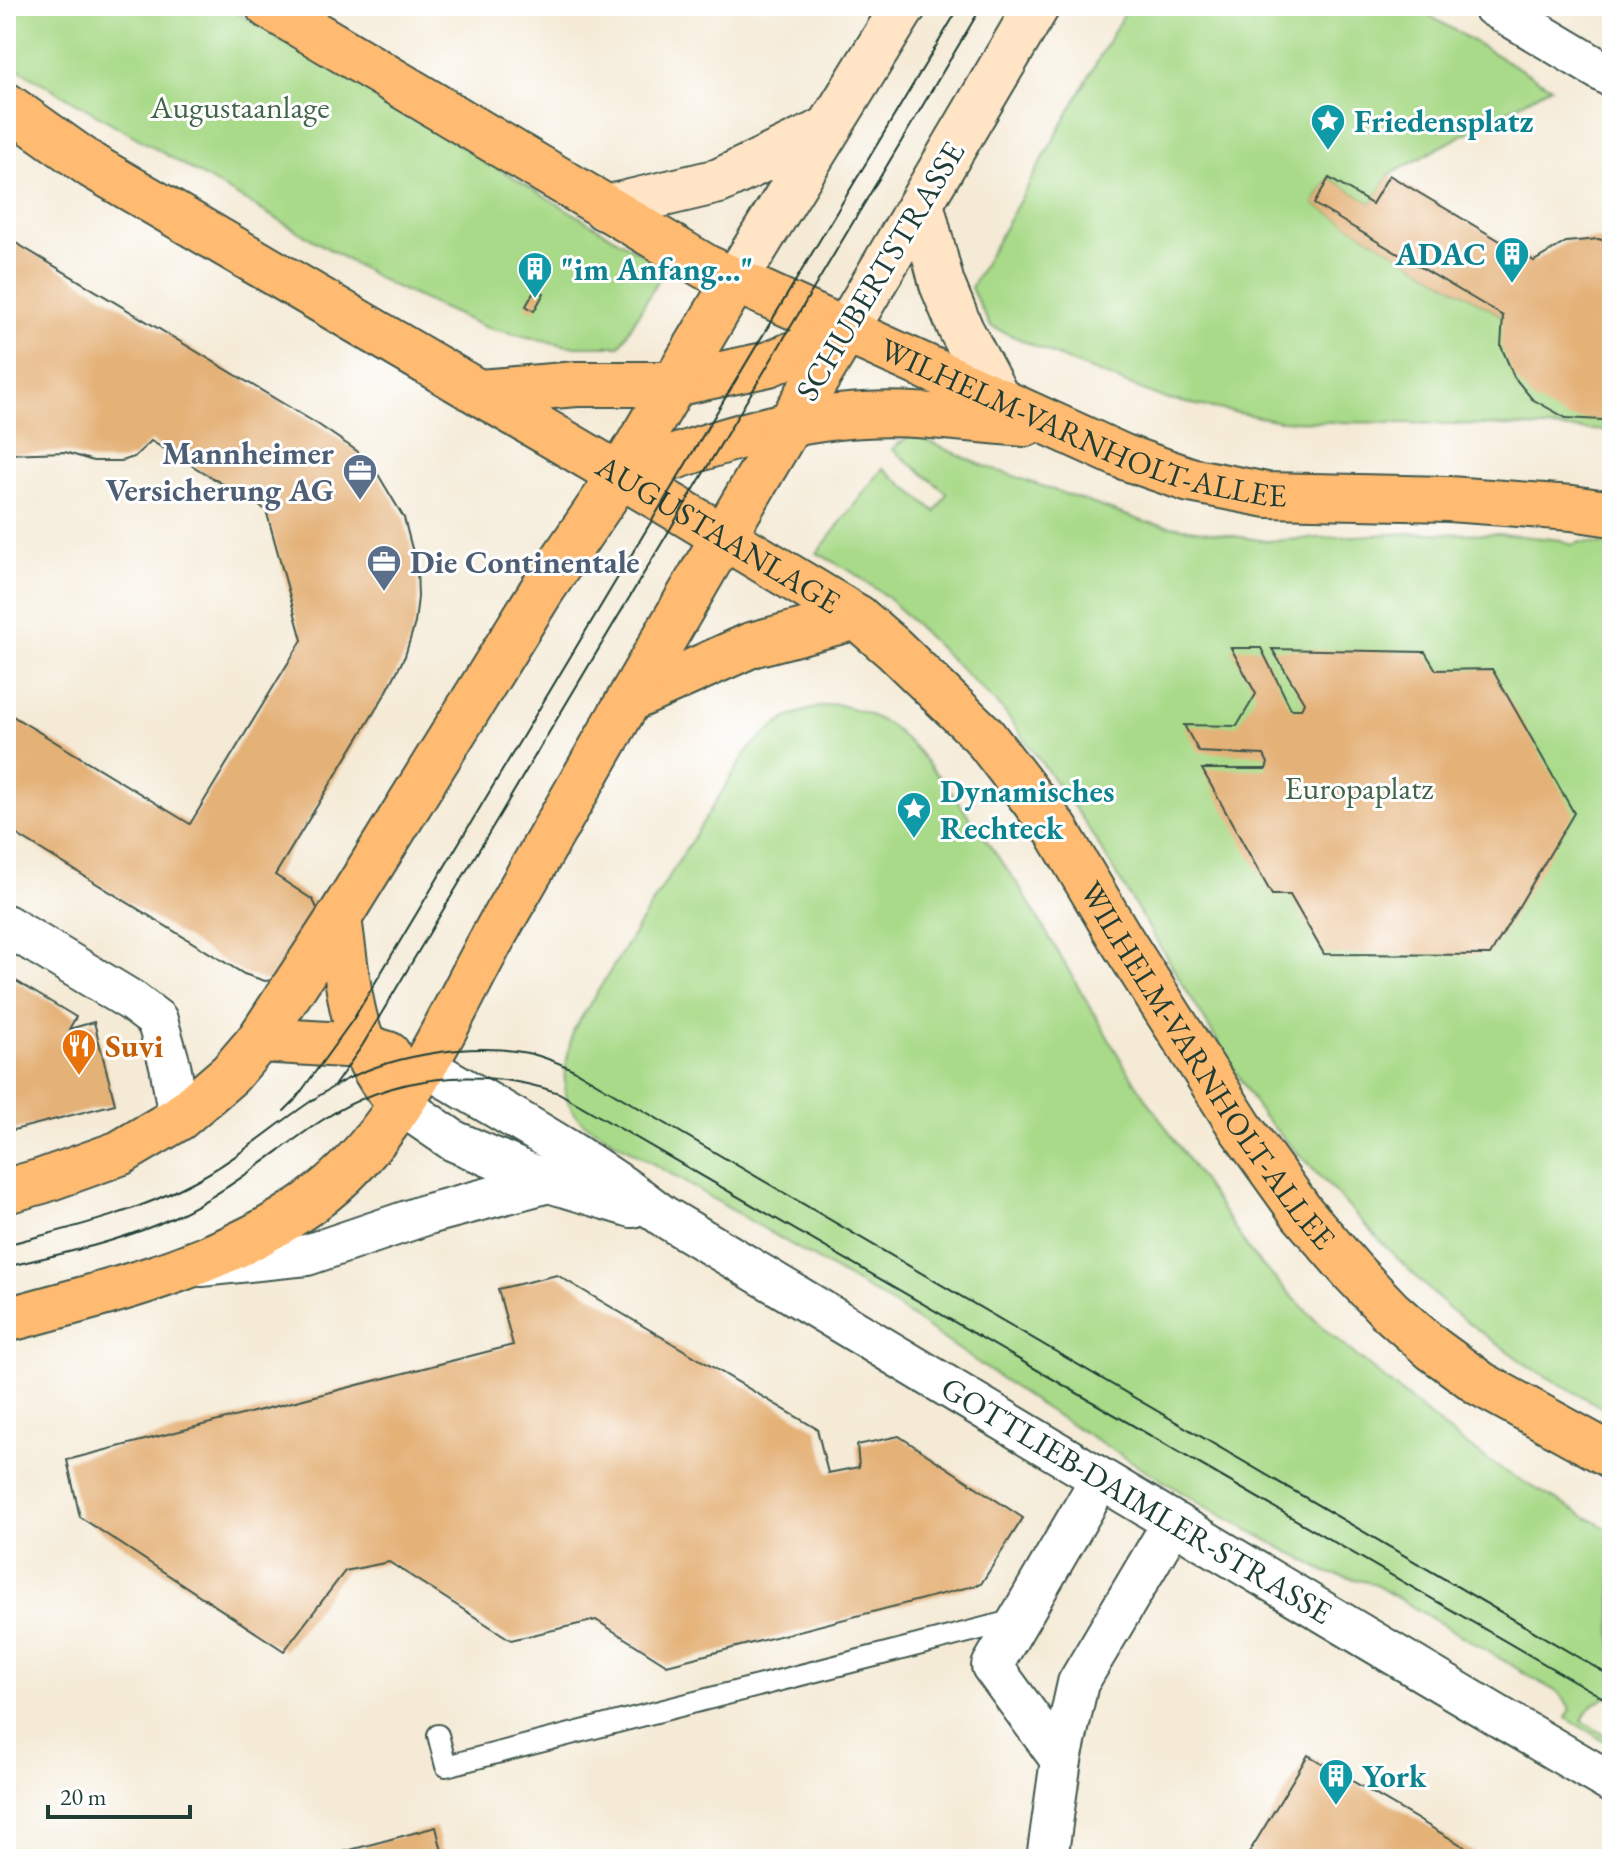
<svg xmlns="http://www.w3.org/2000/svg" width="1618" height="1865" font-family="'EB Garamond',serif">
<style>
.green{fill:#a9da89;stroke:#648c5e;stroke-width:2}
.building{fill:#e4b177}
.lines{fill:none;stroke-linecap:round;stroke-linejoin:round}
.lane-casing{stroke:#3f574c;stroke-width:24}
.street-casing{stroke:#3f574c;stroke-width:44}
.secondary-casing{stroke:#3f574c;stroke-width:48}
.primary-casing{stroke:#3f574c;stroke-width:48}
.lane{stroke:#fff;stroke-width:20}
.street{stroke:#fff;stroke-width:40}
.secondary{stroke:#ffe4c6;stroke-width:44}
.primary{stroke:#febb71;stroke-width:44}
.tram{stroke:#1f3d34;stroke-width:2}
.labels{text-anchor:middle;stroke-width:6;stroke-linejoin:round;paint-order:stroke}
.park-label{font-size:32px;fill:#426449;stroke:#fff}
.culture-label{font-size:32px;font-weight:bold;fill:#0d838f;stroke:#fff;text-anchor:start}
.street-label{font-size:32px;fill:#1f3d34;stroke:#fff}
.service-label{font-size:32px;font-weight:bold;fill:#4e5e75;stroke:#fff;text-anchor:end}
.food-label{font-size:32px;font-weight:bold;fill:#c56008;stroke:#fff;text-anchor:start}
</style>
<rect width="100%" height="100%" fill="#fff"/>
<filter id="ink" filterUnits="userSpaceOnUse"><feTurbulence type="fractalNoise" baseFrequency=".0125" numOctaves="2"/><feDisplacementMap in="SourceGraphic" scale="16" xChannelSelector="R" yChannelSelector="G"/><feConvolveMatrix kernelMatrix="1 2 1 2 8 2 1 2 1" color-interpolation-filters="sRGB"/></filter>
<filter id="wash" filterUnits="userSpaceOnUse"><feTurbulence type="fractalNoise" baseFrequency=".006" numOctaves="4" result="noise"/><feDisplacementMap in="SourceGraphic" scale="32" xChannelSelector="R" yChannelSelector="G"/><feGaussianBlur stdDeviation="1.8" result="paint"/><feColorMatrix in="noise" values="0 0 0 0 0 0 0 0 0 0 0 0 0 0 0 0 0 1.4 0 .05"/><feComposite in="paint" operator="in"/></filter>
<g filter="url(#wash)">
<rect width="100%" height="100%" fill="#f4ead5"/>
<!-- green -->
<path class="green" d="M6,6H226L665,268L620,346H568L484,327L389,284L6,62Z
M1128,6H1413L1551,87L1389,175L1372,204L1329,178L1314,204L1612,381V431L1458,424L1280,421L1166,399L1071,362L990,326L971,288Z
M912,434L979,464L1145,522L1266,541L1409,533L1501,534L1561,540L1571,545L1581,542L1612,546V1413L1531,1368L1449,1309L1387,1248L1262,1115L1084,821L1003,710L887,597L852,572L817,553L883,468L936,512L947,493L892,449Z
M836,704L864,712L890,725L915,748L950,790L1021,889L1127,1070L1254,1257L1324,1329L1455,1437L1501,1469L1612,1531V1695L1592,1705L1582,1721L1610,1738L1608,1743L1566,1718L1571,1709L1560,1694L1372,1583L1328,1573L1204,1506L1038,1404L891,1303L585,1124C554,1099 566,1065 573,1031L748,750C780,719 792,711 836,704Z"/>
<g id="blocks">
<!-- building -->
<path class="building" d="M1389,175L1534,261L1566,242L1599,239L1612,244V417L1602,420L1566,418L1532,399L1514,377L1501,346L1503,316L1314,204L1329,178L1372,204Z
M6,237L319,425L357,451L376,471L404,518L417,568L418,597L415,623L405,656L387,691L275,875L313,900L321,916L287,978L265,981L244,974L6,828V712L190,824L302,640L266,510L151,441L134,457L121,461H93L65,452L6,454Z
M536,288L544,293L534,311L526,306Z
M1231,648H1261L1291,709H1301L1304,702L1272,649L1425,652L1436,670L1492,669L1574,813L1490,955L1324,954L1290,895H1272L1202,769H1266L1268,763L1264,755L1199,752L1184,725L1237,726L1256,694Z
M6,975L76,1017L69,1029L94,1022L115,1104L6,1132Z
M557,1275L817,1429L828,1473L859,1467L857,1445L899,1436L1023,1518L981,1584L667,1665L596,1620L511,1640L389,1562L345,1571L284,1651L80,1517L67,1460L513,1345L498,1289Z
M1308,1755L1485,1859H1245Z
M436,1827L444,1859H320V1858Z"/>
</g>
</g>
<g filter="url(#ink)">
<use href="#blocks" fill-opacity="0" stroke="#3f574c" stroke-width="2"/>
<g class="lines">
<defs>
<path id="lane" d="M438,1735L446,1766L1019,1619"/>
<g id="street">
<path d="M1493,6L1612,77"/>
<path d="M6,925L132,1001L157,1020L170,1065L179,1118"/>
<path id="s1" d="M423,1065C505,1113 588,1158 663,1216C980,1405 1294,1597 1612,1783"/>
<path d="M400,1104L454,1141L549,1182L632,1207"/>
<path d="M201,1266L307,1255L428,1214L549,1182"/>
<path d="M1061,1760L992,1666L1100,1480"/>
<path d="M1047,1859L1061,1760L1078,1683L1172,1524"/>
</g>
<path id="secondary" d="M921,203L942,284L961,330L999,401
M605,208L719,181L827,129
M735,281L904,6
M845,332L1037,6"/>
<g id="primary">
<path id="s2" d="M268,6L706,267L1124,457L1190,480L1267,495L1449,499L1572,508L1612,514"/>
<path id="s3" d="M6,105L92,166L664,501L857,617L893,648L983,735L1057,831L1119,936L1241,1128L1302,1213L1353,1272L1390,1311L1433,1349L1481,1384L1612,1456"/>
<path d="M479,392L577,384H674L769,364L845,332"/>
<path d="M620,476C699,448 779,419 864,415C917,412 972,420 1025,424"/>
<path d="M631,699L751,645L857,617"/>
<path d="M339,918C349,986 350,1051 400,1104"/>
<path d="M259,1040L362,1046L388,1054"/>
<path d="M6,1191L42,1181L120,1153L179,1118L230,1074L259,1040L339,918L542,590L620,476L735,281"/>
<path d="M6,1320C110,1292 220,1267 309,1203C405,1134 449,1013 506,914C618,719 729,524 845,332"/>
</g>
</defs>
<!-- lane casing -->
<use href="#lane" class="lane-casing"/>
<!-- street casing -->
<use href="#street" class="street-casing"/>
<!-- secondary casing -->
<use href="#secondary" class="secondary-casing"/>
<!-- primary casing -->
<use href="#primary" class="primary-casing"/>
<!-- lane -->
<use href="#lane" class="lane"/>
<!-- street -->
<use href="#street" class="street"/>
<!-- secondary -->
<use href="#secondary" class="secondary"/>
<!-- primary -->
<use href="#primary" class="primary"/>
<!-- tram -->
<path class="tram" d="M334,1086L362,1046L982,6
M284,1111L295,1100L354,1018L960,6
M6,1245C69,1228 133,1214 191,1183C242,1157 284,1116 333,1087C383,1056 465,1043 522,1052C541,1055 557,1062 574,1070L1612,1677
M6,1267C63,1253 121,1242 174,1217C228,1192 272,1154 321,1121C392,1074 480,1066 559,1093L1612,1703"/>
</g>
</g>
<!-- icons -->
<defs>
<symbol id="sight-pin" viewBox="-11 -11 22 30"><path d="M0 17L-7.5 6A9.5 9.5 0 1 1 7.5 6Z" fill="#0f9aa8" stroke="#fff"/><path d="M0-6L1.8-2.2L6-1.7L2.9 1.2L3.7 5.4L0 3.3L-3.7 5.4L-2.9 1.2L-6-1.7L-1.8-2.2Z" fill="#fff"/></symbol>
<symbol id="building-pin" viewBox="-11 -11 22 30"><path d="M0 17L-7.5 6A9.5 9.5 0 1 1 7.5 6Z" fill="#0f9aa8" stroke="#fff"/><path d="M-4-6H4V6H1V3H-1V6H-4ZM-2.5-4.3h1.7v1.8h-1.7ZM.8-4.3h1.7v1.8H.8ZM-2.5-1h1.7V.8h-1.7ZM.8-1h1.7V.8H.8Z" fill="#fff"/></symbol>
<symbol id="office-pin" viewBox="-11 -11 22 30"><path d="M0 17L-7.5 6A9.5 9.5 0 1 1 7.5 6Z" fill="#5c6f8a" stroke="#fff"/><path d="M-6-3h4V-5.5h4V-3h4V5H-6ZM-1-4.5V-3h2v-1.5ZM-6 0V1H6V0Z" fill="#fff"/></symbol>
<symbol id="restaurant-pin" viewBox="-11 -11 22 30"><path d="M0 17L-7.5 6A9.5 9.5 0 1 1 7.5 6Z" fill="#e8710a" stroke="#fff"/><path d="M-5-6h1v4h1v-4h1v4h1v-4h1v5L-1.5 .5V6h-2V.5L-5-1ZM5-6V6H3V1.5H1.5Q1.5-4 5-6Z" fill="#fff"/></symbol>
</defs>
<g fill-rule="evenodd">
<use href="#sight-pin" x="1308" y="101" width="40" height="54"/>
<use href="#building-pin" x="1492" y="234" width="40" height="54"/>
<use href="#building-pin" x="515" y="249" width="40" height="54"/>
<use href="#office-pin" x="340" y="451" width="40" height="54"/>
<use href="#office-pin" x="364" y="542" width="40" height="54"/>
<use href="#sight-pin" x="894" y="789" width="40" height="54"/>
<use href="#restaurant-pin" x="59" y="1026" width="40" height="54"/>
<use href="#building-pin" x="1316" y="1756" width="40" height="54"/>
</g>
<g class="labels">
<!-- park labels -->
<g class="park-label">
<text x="240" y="118">Augustaanlage</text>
<text x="1359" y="799">Europaplatz</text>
</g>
<!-- culture labels -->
<g class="culture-label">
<text x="1354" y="132">Friedensplatz</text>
<text x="1486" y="265" text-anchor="end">ADAC</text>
<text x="561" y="280">"im Anfang..."</text>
<text x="940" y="802">Dynamisches<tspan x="940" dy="37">Rechteck</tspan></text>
<text x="1362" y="1787">York</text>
</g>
<!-- street labels -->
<g class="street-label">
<text transform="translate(880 271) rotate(-59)" y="11">SCHUBERTSTRASSE</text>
<text dy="11" stroke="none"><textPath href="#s2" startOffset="920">WILHELM-VARNHOLT-ALLEE</textPath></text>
<text dy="11" stroke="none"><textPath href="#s3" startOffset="832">AUGUSTAANLAGE</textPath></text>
<text dy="11" stroke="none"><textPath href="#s3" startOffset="1566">WILHELM-VARNHOLT-ALLEE</textPath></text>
<text dy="11" stroke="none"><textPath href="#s1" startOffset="836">GOTTLIEB-DAIMLER-STRASSE</textPath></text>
</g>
<!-- service labels -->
<g class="service-label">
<text x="334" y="464">Mannheimer<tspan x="334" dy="37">Versicherung AG</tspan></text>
<text x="410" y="573" text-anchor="start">Die Continentale</text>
</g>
<!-- food labels -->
<g class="food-label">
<text x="105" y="1057">Suvi</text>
</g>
</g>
<!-- margin -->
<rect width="1618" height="1865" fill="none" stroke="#fff" stroke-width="32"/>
<!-- scale -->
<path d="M48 1805v12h142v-12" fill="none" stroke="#1f3d34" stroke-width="4"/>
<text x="60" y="1805" font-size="24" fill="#1f3d34" stroke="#ffffff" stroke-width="6" paint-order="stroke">20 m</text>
</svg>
